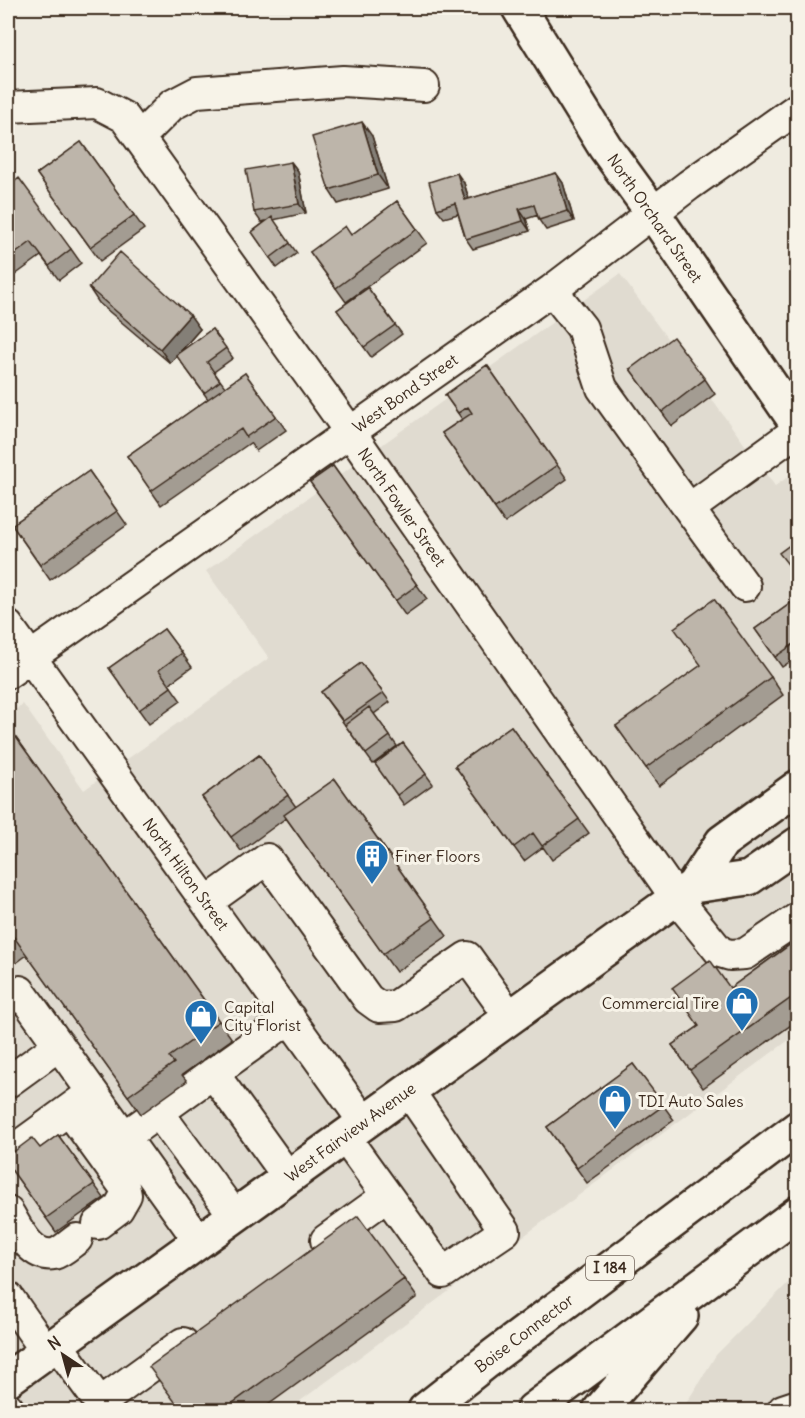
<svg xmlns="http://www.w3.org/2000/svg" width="805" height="1418" font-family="Delius,sans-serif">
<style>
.built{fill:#e0dbd0}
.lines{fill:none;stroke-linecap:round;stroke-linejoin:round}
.minor-casing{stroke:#3b2a1e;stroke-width:34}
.major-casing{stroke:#3b2a1e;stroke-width:38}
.highway-casing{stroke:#3b2a1e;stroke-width:38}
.minor{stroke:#f7f3e8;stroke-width:30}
.major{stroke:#f7f3e8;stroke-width:33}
.highway{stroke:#f7f3e8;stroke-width:33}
.wall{fill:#a39c92;stroke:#3b2a1e;stroke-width:1.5}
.shaded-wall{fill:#847f77;stroke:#3b2a1e;stroke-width:1.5}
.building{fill:#bdb5aa;stroke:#3b2a1e;stroke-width:1.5}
.labels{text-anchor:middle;stroke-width:6;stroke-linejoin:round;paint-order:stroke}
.shield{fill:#f7f3e8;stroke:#73665b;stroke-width:1.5}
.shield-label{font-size:15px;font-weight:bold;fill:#3b2a1e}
.street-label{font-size:16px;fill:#3b2a1e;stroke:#f7f3e8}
.poi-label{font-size:16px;fill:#3b2a1e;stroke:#f7f3e8;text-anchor:start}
</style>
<rect width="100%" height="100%" fill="#efebe0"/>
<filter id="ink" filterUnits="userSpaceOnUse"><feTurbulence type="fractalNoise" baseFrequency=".0167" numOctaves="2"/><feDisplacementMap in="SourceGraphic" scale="12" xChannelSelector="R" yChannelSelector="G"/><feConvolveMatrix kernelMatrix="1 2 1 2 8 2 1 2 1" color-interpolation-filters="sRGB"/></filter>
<g filter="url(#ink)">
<!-- built -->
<path class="built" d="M620,274L775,486L797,471V1034L288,1410H8V715L23,704L84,790L269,658L206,571Z
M797,1274V1410H682L716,1355Z"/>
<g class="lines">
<defs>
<path id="minor" d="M8,107L97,103L124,117L350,432L676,898L720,952L730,955L745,954L798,918
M139,138L172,105L197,92L343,81L424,86
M552,290L582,328L602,388L689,509L798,430
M689,509L745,586
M8,626L364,1122
M8,673L552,290L689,185L798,108
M207,902L267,859L368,999L379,1007L396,1006L467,957L510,1017
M8,1000L20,991L199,1241
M213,1073L288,1177
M8,1082L59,1045
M69,1110L124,1186L126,1195L118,1209L98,1224
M158,1112L234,1215
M344,1136L443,1273L505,1231L408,1090
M124,1137L290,1018
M8,1154L85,1098
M8,1212C18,1228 30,1258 54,1254C62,1252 71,1243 77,1239
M326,1240L387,1196
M8,1297L46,1351
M56,1343L105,1410
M100,1403L183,1343
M8,1408L9,1410
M783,1410L798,1405"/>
<path id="major" d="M519,8L605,147L653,213L798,425
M693,886L749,878L798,844
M8,1379L693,886L722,842L798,787"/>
<path id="highway" d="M425,1410L496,1354L798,1128
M533,1410L798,1213
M600,1410L681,1316"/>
</defs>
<!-- minor casing -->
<use href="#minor" class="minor-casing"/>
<!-- major casing -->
<use href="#major" class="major-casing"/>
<!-- highway casing -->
<use href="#highway" class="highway-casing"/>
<!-- minor -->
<use href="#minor" class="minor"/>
<!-- major -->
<use href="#major" class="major"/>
<!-- highway -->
<use href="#highway" class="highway"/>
</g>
<!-- wall -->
<path class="wall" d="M372,136L388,189L338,204L329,190Z
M81,142L144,229L100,261L37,174Z
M291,162L298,171L306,213L273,220L297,253L277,268L252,232L266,221L261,222L254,212Z
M556,173L563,183L574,221L546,230L539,220L538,215L526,219L530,231L473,249L466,239L458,214L444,218L437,209L464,183L469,199Z
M8,187L71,249L81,263L59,280L41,256L15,275L8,265Z
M397,201L427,243L346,302L310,252L351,235Z
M89,288L200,329L179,353L212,329L233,358L214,372L225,387L245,373L286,430L256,451L250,443L161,505L127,456L208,399L177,356L170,363L99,303Z
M368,288L402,334L371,357L337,310Z
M487,365L567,479L505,523L442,433L462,419L445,395Z
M630,369L705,379L715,394L672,426Z
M333,466L427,599L405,615L310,482Z
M89,471L127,525L50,580L12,525Z
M798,598V656L782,667L755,629Z
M164,629L192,667L169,684L181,701L149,724L109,668Z
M361,663L390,702L374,714L397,746L373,764L321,692Z
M771,677L783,695L659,786L616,726Z
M8,726L232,1039L182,1075L187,1081L141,1114L27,955L8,969Z
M511,726L589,833L552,860L543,847L524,861L455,766Z
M403,743L433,784L404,805L375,764Z
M259,755L296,807L335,779L447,936L396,972L286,818L241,851L202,797Z
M798,939V1020L703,1088L672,1045L699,1026L730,988Z
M633,1064L674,1120L587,1183L547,1127Z
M58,1135L104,1198L56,1232L8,1165L40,1148Z
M404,1279L417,1297L261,1410H180Z"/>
<!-- shaded-wall -->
<path class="shaded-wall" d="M362,122L372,136L388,189L378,175Z
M291,162L298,171L306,213L299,204Z
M457,173L464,183L472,210L465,200Z
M556,173L563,183L574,221L567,211Z
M519,209L526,219L530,231L523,221Z
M190,315L200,329L170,363L160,349Z"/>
<!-- building -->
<path class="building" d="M362,122L378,175L329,190L312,137Z
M81,142L134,215L90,247L37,174Z
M291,162L299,204L254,212L246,170Z
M457,173L465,200L556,173L567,211L539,220L534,205L519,209L523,221L466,239L455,203L437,209L429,182Z
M19,178L71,249L49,266L31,242L8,259V187Z
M397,201L417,229L336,288L310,252L345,226L351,235Z
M272,217L290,243L270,258L252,232Z
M120,252L190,315L160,349L89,288Z
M368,288L395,325L364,347L337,310Z
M212,329L226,348L207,362L220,381L204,393L176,355Z
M673,337L705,379L662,412L630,369Z
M487,365L557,465L495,508L442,433L472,413L468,407L458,413L445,395Z
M245,373L276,416L246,437L241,429L151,491L127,456Z
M333,466L417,585L395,601L310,482Z
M89,471L117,511L40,565L12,525Z
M798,539V577L779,553Z
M798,598V641L775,657L755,629Z
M714,599L771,677L646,768L616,726L701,665L674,628Z
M164,629L182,653L159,670L171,687L139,710L109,668Z
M361,663L383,693L343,721L321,692Z
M369,707L390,736L366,754L345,725Z
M8,726L219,1021L169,1057L174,1063L128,1096L14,937L8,942Z
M511,726L579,819L542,846L533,833L514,847L455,766Z
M403,743L426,774L397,795L375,764Z
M259,755L288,795L231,837L202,797Z
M335,779L434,918L383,954L284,815Z
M798,939V993L690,1070L672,1045L699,1026L672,988L710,960L730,988Z
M633,1064L664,1105L577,1168L547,1127Z
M58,1135L94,1184L46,1218L8,1165V1156L32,1138L40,1148Z
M358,1216L404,1279L223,1410H181L149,1367Z
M798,1400V1410H791L795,1401Z"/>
</g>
<!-- icons -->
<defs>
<symbol id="building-pin" viewBox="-11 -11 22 30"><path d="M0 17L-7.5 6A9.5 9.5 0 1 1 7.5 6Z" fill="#1f6fb2" stroke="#f7f3e8"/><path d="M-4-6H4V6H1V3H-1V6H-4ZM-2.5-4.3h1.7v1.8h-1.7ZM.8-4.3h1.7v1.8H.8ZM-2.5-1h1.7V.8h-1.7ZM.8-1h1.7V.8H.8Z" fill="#fff"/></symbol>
<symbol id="shop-pin" viewBox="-11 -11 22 30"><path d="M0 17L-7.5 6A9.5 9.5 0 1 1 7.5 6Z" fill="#1f6fb2" stroke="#f7f3e8"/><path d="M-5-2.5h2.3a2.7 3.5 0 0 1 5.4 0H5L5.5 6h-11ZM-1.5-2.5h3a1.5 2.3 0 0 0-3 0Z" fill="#fff"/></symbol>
</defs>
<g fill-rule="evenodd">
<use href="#building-pin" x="353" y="837" width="38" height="52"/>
<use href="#shop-pin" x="723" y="984" width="38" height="52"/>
<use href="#shop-pin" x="182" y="997" width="38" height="52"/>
<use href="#shop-pin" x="596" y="1082" width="38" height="52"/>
</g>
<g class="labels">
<!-- shield labels -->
<rect class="shield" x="586" y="1256" width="48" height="24" rx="4.5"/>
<g class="shield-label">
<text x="610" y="1273">I 184</text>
</g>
<!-- street labels -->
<g class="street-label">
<text transform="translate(655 218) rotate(55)" y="6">North Orchard Street</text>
<text transform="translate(405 393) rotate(-35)" y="6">West Bond Street</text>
<text transform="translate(402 507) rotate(55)" y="6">North Fowler Street</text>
<text transform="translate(186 874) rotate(54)" y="6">North Hilton Street</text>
<text transform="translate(350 1132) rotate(-36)" y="6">West Fairview Avenue</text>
<text transform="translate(524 1333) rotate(-37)" y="6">Boise Connector</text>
</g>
<!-- poi labels -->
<g class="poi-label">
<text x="395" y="862">Finer Floors</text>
<text x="719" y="1009" text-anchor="end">Commercial Tire</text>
<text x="224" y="1013">Capital<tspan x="224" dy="18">City Florist</tspan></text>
<text x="638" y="1107">TDI Auto Sales</text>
</g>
</g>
<!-- margin -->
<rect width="805" height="1418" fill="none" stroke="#f7f3e8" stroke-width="30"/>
<rect x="15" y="15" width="775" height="1388" fill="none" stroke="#3b2a1e" stroke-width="2" filter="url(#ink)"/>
<!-- north arrow -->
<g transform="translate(63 1355) rotate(324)" stroke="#f7f3e8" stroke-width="4.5" paint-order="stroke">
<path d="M0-4.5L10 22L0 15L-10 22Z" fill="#3b2a1e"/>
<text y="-9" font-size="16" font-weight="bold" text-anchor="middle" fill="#3b2a1e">N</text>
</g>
</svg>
